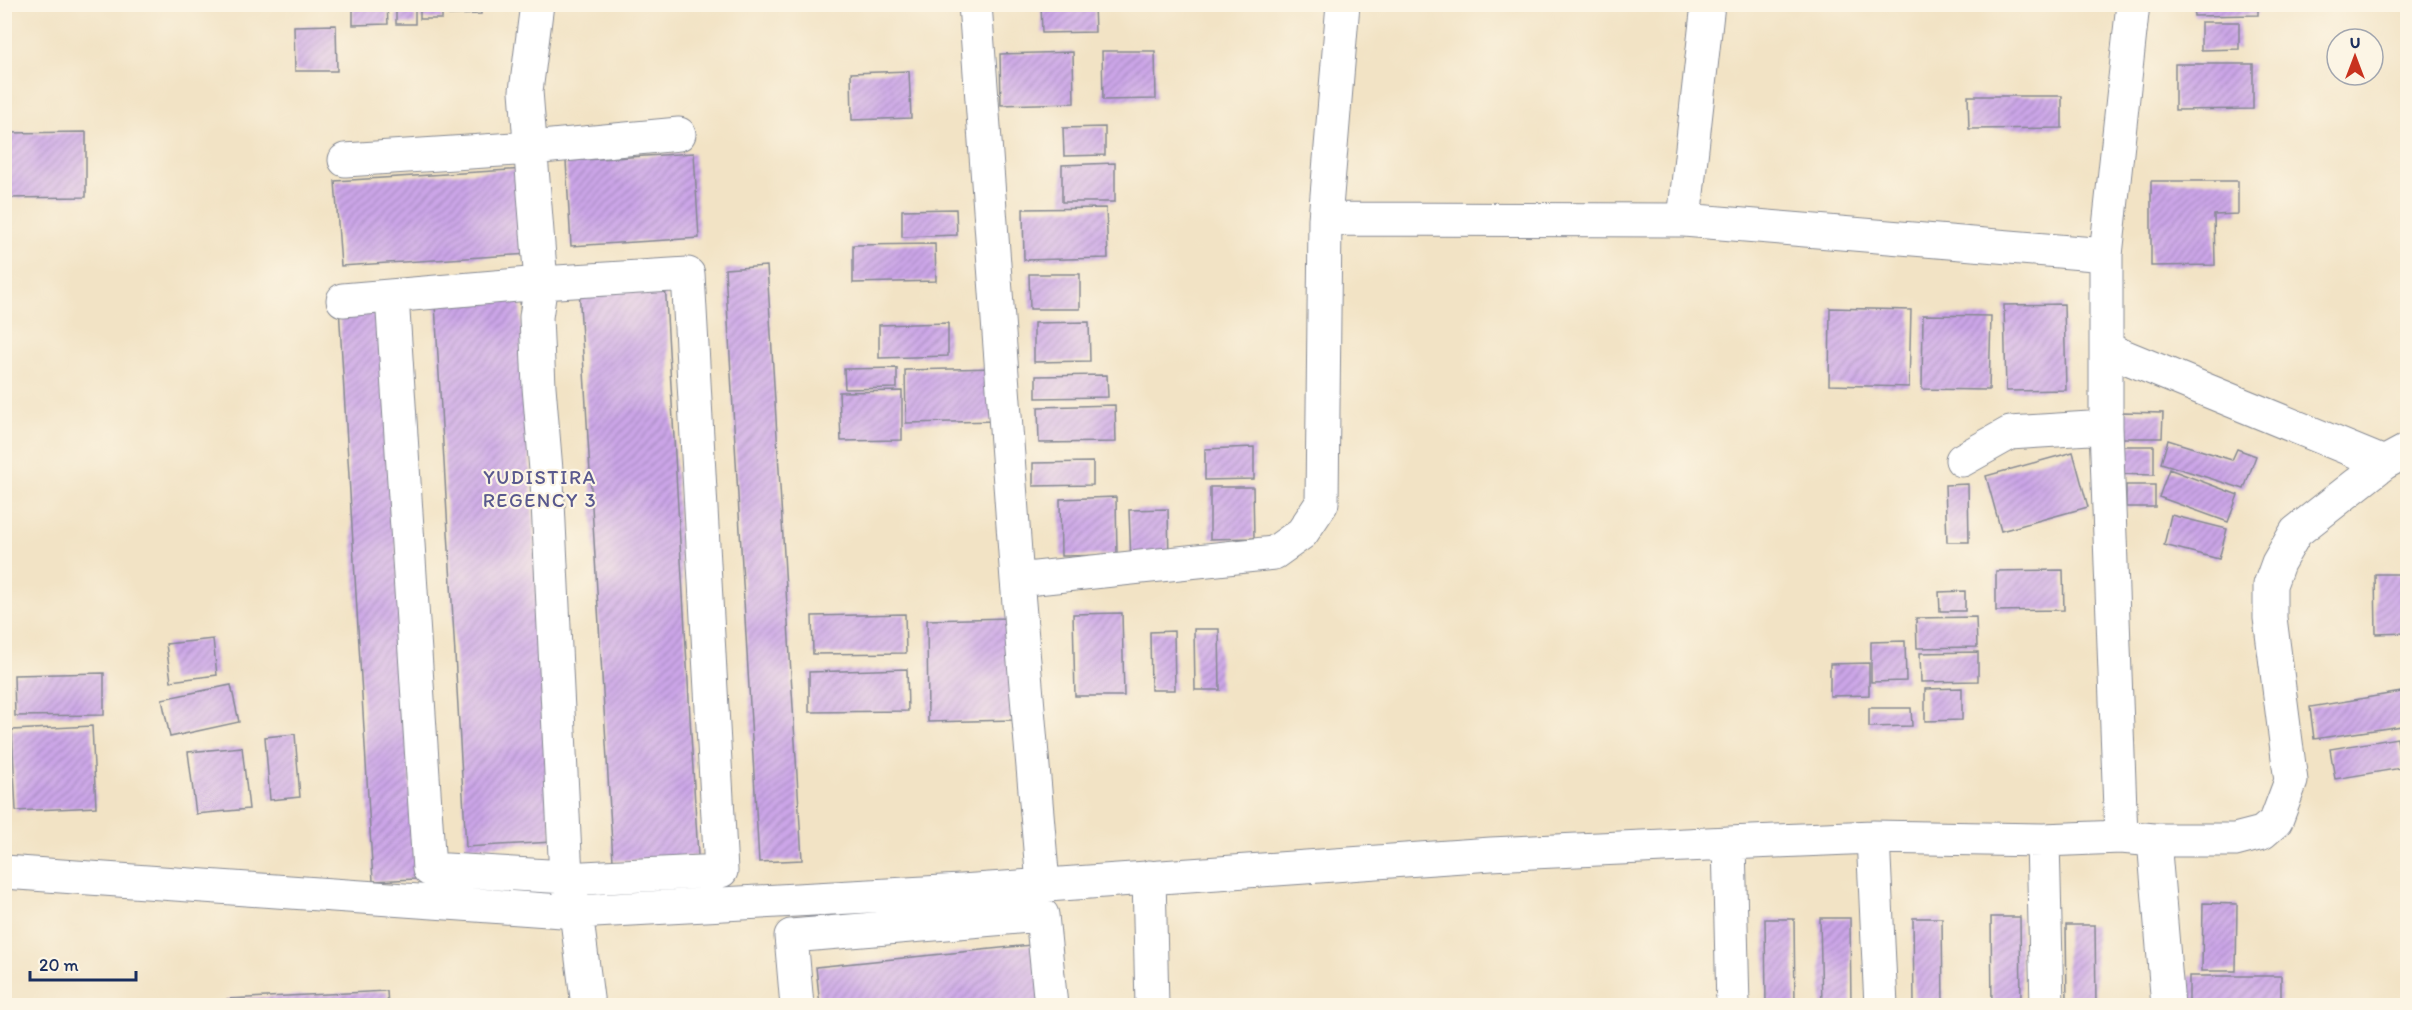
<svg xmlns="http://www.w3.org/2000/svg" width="2412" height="1010" font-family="Itim,sans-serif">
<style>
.building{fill:url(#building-hatch)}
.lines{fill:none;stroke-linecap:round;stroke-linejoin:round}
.minor-casing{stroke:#868992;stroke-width:35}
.minor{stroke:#fff;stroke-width:33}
.labels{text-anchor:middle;stroke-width:4.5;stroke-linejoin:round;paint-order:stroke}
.neighbourhood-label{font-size:20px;letter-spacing:1.5px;fill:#59598e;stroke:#fcf5e5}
</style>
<defs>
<pattern id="building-hatch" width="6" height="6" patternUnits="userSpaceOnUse" patternTransform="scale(1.5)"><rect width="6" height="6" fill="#cca6e8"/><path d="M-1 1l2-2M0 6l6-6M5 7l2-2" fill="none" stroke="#a588bf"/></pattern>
</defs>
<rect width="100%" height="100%" fill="#fcf5e5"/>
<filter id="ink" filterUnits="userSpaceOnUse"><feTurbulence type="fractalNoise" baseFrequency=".0167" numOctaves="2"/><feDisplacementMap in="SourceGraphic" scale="12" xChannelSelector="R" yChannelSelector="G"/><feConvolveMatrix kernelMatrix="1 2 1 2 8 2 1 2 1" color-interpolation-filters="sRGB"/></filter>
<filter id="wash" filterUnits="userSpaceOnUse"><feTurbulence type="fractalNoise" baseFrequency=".008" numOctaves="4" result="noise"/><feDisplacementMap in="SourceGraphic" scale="24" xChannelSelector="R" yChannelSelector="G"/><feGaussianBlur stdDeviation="1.35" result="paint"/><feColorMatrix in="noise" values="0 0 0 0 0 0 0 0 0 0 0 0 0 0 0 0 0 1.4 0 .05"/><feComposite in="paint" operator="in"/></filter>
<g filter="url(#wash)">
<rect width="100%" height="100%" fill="#f2e3c5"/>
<g id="blocks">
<!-- building -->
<path class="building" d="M353,4H387L388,24L353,25Z
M396,4H415V24H396Z
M420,4H442V19H420Z
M449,4H481V14L449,15Z
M1041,4H1094L1095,32L1042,33Z
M2193,4H2258V15L2194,16Z
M2201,22H2239V49L2201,50Z
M336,25L337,71H295L294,26Z
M1102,51H1155L1156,99L1103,100Z
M1073,52L1074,103L1001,105L1000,54Z
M2175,64H2253V109L2175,110Z
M909,71L911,118L852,120L851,73Z
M1968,96H2062V128L1969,129Z
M1105,127V155L1064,156L1063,128Z
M86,132V197L4,198V133Z
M694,153L699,238L571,246L566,161Z
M1115,163V202H1062V165Z
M525,169L530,254L341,266L335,181Z
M2151,181H2238V214L2214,215L2215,265L2151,266Z
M1106,208L1108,258L1024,260L1023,209Z
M956,209L957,235L902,237V210Z
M935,244L936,281L853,283V245Z
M767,266L802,860L759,862L725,269Z
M1029,274H1080V309H1030Z
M665,281L698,856L613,861L579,287Z
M520,299L552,842L466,847L435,304Z
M2064,304L2066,390L2006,391L2004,305Z
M382,305L416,879L373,881L339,307Z
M1830,308L1911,310L1909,387L1829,385Z
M1923,315L1991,316L1989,390L1922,389Z
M1089,322L1090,361L1034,362V323Z
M948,323V356L879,358V325Z
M897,368V388L845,389L844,369Z
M997,368V421L906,423L905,370Z
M1107,375L1108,397L1036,398V376Z
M902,391V440L841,441L839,392Z
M1115,405L1116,442L1039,443L1038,407Z
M2122,412L2163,413L2162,438H2122Z
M2168,440L2232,460L2237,449L2256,456L2244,489L2161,463Z
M2113,446H2154V475L2113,474Z
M1254,447V479L1205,480V449Z
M2073,452L2088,507L2001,531L1986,476Z
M1093,462V485L1033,486V463Z
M2169,469L2238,495L2228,522L2159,497Z
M1968,484L1969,542H1947L1945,485Z
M2126,485H2155V507H2126Z
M1210,487H1253L1254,538L1210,539Z
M1116,497L1117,555L1061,556L1060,499Z
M1168,509L1169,562L1131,563L1129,510Z
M2171,515L2227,529L2219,559L2164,545Z
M2063,570L2064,610L1996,611V571Z
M2375,574H2407L2408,633L2376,634Z
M1965,591V611H1940L1939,592Z
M1122,613L1124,696H1075L1073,614Z
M905,614L906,653L813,654L812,616Z
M1976,617L1977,647L1917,648L1916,618Z
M1010,618L1013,720L928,722L927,620Z
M1194,629H1219L1220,690H1195Z
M1174,631L1175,690H1151L1150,632Z
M213,639L217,675L171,681L166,644Z
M1905,641L1906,681L1871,682V642Z
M1978,652V681L1921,682L1920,653Z
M1869,663V695L1830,696V664Z
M907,669L908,711L809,712V672Z
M104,673V715L15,716L14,675Z
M231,685L239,722L170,737L162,699Z
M1962,688V720L1925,721V689Z
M2408,691V725L2314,739L2310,707Z
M1869,708H1911L1912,726L1869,727Z
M92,726L96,807L16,811L12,730Z
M295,734L300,797L270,800L265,737Z
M2397,738L2402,768L2335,779L2330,749Z
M242,747L249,809L196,814L188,752Z
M2203,903L2237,904L2236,971H2202Z
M1991,917H2020L2021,1006H1992Z
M1820,918H1850L1851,1006H1822Z
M1913,918H1942L1943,1006H1914Z
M1765,919H1794L1795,1006H1766Z
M2066,925H2095L2096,1006H2067Z
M1040,944L1046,1006H820L816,967Z
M2189,976H2281V1006H2189Z
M387,991L388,1006H227V999Z"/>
</g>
</g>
<g filter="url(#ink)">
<use href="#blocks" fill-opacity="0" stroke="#868992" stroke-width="1.5"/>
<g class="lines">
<defs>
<path id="minor" d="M537,4L526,91L541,283L536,317L539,387L547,482L566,877L576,912L588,1006
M975,4L1017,580L1043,884
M345,160L531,148L679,134
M1325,219L1684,220L2106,255
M1684,220L1708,4
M343,300L541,283L688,274L721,871L584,878L429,869L392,296
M2106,349L2384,463
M1962,460L2010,433L2106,427
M1017,580L1274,553L1302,533L1322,503L1325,219L1343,4
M1873,837L1881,1006
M2121,837L2106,427V255L2133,4
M2043,840L2047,1006
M2154,840L2168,1006
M1729,843L1733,1006
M4,872L576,912L961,891L1491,854L1729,843L1873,837L2043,840L2121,837L2154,840H2235L2262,833L2276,821L2291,781L2270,618V585L2278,563L2296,532L2384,463L2408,450
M1149,877L1152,1006
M797,1006L791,936L1042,915L1051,1006"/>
</defs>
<!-- minor casing -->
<use href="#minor" class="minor-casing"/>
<!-- minor -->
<use href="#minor" class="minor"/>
</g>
</g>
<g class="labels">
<!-- neighbourhood labels -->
<g class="neighbourhood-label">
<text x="540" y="484">YUDISTIRA<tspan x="540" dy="23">REGENCY 3</tspan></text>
</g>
</g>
<!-- margin -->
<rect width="2412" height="1010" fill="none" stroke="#fcf5e5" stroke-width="24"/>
<!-- north arrow -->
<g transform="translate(2355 57)"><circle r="28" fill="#fcf5e5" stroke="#a2a6af" stroke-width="1.5"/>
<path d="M0-4.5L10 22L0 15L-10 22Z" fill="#c8321e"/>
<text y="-9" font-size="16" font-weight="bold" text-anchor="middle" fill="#1b2f5e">U</text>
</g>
<!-- scale -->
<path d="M30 971v9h106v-9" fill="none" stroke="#1b2f5e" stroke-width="3"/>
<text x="39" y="971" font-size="18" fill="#1b2f5e" stroke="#fcf5e5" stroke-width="4.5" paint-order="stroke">20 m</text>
</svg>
